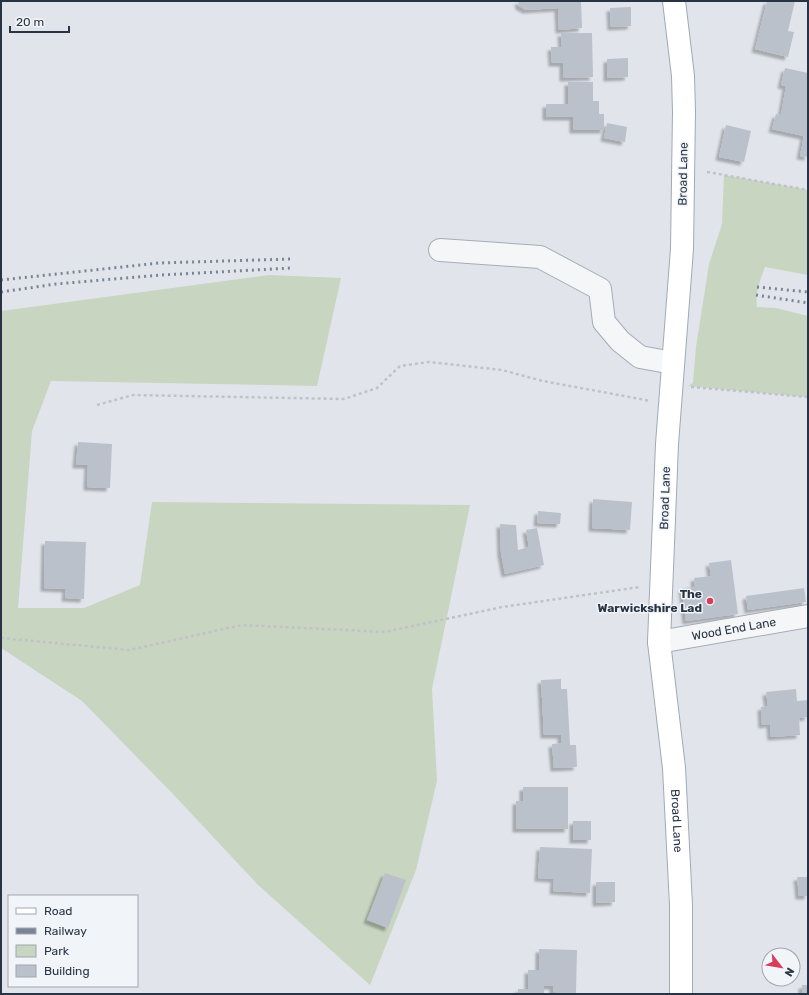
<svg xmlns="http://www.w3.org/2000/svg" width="809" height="995" font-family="Rubik,sans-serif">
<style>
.green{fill:#c7d5c1}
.building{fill:#bac1cb;filter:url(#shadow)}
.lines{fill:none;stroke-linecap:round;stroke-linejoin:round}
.minor-casing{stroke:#a6acb6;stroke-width:24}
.major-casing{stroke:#9faab7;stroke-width:24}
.path{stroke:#bfc3c9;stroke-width:2.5;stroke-dasharray:3 3;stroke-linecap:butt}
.minor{stroke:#f4f6f8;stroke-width:22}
.major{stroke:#fff;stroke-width:22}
.rail{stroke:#798596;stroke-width:3;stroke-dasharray:2 4;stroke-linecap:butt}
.poi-dot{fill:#d93c5b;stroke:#f1f4f8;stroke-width:1.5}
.labels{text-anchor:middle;stroke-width:3;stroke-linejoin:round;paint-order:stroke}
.street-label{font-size:12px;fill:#283344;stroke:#f1f4f8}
.poi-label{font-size:12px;font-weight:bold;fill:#283344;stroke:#f1f4f8;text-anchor:end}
</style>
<defs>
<filter id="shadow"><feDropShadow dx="-3.5" dy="3.5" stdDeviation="1" flood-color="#0004"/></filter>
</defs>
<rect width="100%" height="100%" fill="#e1e5eb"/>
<!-- green -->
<path class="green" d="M724,175L808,190V275L765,267C760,281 755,292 757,307L776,308L808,316V397L688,386L693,383L696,347L709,264L722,224Z
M269,275L341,278L317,386L51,381L32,431L18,608H84L140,585L152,502L470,505L432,689L437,781L416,870L370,985L258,885L172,793L82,701L1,648V311Z"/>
<!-- building -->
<path class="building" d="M518,1H581L582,28L559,30L558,8L526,10L519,6Z
M767,1H795L788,31L794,32L788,57L755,49Z
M631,7V26L611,27L610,8Z
M561,33H592L593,77L563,78V63H552L551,47H562Z
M628,58V77L607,78V59Z
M785,68L808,73V157L800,156L804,136L772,129L776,114L781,115L786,86L781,85Z
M568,82H593V101H599V114H604V130H573V117H546V104H568Z
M607,123L627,127L625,142L604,138Z
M726,125L751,131L744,162L719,157Z
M78,442L112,444L110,488L87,487L88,465H76Z
M593,499L632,502L630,530L592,528Z
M538,511L561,513L560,524L537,523Z
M500,524L516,525L518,550L529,547L526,530L537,528L544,565L505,574L501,553Z
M45,541L86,542L84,599L65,598L66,589L44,588Z
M731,560L738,614L686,621L682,588L695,587L694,578L711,576L709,563Z
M804,588L806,602L748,610L746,596Z
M561,679V689H567L570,745H576L577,767L554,768L552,744L561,743V735H544L541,680Z
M796,689L797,701L808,700V717L799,718L800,735L771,737L770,724L762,725L761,707L768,706L766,692Z
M523,787H568V829H516V801H523Z
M573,821H591V840H573Z
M540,847L592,849L590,893L553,891L554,879L538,878Z
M385,873L406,880L388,928L367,920Z
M797,877H808V896H799Z
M596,882H615V902L596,903Z
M539,949L577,950L576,993L553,992V986H544V994H518V989H528V970H539Z
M802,985H808V994H802Z"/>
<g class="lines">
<defs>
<g id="minor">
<path d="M440,250L540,257L600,289L604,322L620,341L640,357L673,363"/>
<path id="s1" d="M659,642L808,616"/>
</g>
<g id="major">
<path id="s2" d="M674,1L683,76L684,112L682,249L667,444L659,642L674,768L681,905V994"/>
</g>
</defs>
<!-- minor casing -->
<use href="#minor" class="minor-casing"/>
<!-- major casing -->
<use href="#major" class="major-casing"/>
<!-- path -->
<path class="path" d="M707,172L808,190
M691,387L808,397
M97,405L133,395L344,399L377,388L400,366L429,362L502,370L543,381L651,401
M1,638L129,650L242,625L385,632L502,607L640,587"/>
<!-- minor -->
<use href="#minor" class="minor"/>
<!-- major -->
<use href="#major" class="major"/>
<!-- rail -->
<path class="rail" d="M1,280L159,263L291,259
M757,287L808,292
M1,292L56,284L161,275L292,268
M756,295L808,303"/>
</g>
<!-- markers -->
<circle class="poi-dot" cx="710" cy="601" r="4"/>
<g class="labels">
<!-- street labels -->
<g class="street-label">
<text transform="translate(683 174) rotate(-89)" y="4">Broad Lane</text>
<text transform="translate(665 498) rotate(-88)" y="4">Broad Lane</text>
<text dy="4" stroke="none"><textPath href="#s1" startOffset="76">Wood End Lane</textPath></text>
<text dy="4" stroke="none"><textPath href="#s2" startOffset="822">Broad Lane</textPath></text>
</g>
<!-- poi labels -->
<g class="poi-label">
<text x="702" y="598">The<tspan x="702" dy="14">Warwickshire Lad</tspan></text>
</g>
</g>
<!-- border -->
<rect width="809" height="995" fill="none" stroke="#283344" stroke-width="4"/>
<!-- legend -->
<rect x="8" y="895" width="130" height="92" fill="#f1f4f8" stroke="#a1a7b0"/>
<rect x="16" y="908" width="20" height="6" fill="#ffffff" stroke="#a1a7b0"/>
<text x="44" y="915" font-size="12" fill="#283344">Road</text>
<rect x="16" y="928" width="20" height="6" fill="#798596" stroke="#a1a7b0"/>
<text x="44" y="935" font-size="12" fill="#283344">Railway</text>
<rect x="16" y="945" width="20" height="12" fill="#c7d5c1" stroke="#a1a7b0"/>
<text x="44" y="955" font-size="12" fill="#283344">Park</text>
<rect x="16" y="965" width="20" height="12" fill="#bac1cb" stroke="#a1a7b0"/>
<text x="44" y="975" font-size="12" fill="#283344">Building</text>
<!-- north arrow -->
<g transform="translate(781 967) rotate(121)"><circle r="19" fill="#f1f4f8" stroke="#a1a7b0"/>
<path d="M0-3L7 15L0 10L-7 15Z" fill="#d93c5b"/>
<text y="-6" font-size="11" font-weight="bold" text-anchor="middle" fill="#283344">N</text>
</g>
<!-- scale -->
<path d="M10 26v6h59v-6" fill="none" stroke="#283344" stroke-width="2"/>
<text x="16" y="26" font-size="12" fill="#283344" stroke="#f1f4f8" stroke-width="3" paint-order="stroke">20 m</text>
</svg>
